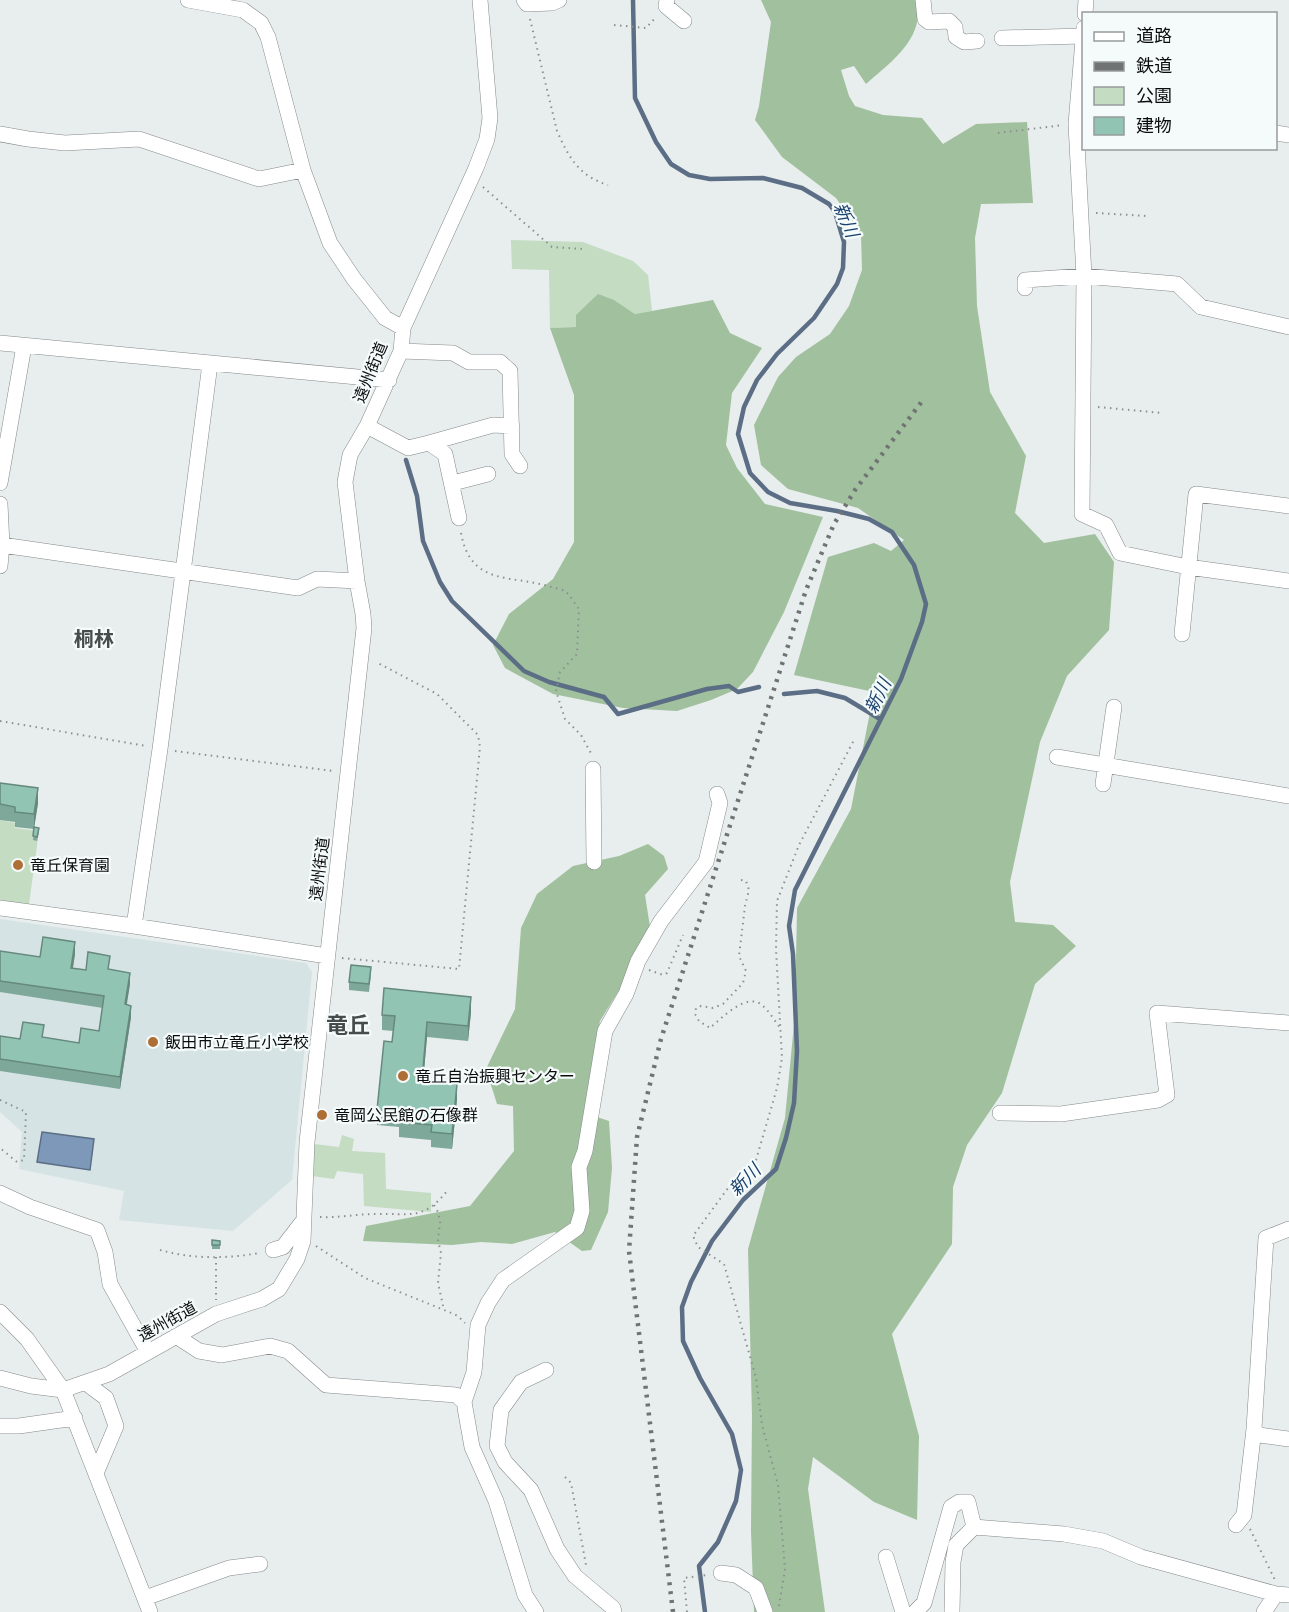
<svg xmlns="http://www.w3.org/2000/svg" width="1289" height="1612" font-family="'Sofia Sans Condensed','Noto Sans JP',sans-serif">
<style>
.built{fill:#d5e3e4}
.green{fill:#c3dcc2}
.forest{fill:#a0c09e}
.water{fill:#7d98b9;stroke:#5b6e85;stroke-width:1.5}
.lines{fill:none;stroke-linecap:round;stroke-linejoin:round}
.stream{stroke:#5b6e85;stroke-width:4.5}
.minor-casing{stroke:#858a8a;stroke-width:16}
.path{stroke:#8b8f8f;stroke-width:2;stroke-dasharray:1.5 4.5;stroke-linecap:butt}
.minor{stroke:#fff;stroke-width:15}
.rail{stroke:#707373;stroke-width:4.5;stroke-dasharray:3 6;stroke-linecap:butt}
.wall{fill:#7ea99a}
.shaded-wall{fill:#66897d}
.building{fill:#92c4b3;stroke:#66897d;stroke-width:1.5}
.poi-dot{fill:#ae6f36;stroke:#f5fafa;stroke-width:2}
.labels{text-anchor:middle;stroke-width:4.5;stroke-linejoin:round;paint-order:stroke}
.street-label{font-size:16px;fill:#0b0d0d;stroke:#f5fafa}
.poi-label{font-size:16px;fill:#0b0d0d;stroke:#f5fafa;text-anchor:start}
.water-label{font-size:18px;font-style:italic;fill:#1b416e;stroke:#f5fafa}
.quarter-label{font-size:20px;font-weight:bold;fill:#464b4b;stroke:#f5fafa}
.district-label{font-size:22px;font-weight:bold;fill:#464b4b;stroke:#f5fafa}
</style>
<rect width="100%" height="100%" fill="#e8eded"/>
<!-- built -->
<path class="built" d="M0,919L306,963L312,972L292,1180L233,1231L119,1220L124,1191L19,1169L22,1132L0,1112Z"/>
<!-- green -->
<path class="green" d="M511,240L583,242L633,261L648,275L652,311L635,314L614,300L576,327L550,328L549,270L512,269Z
M0,820L15,823V828L39,831L29,904L0,901Z
M342,1135L354,1139L352,1151L385,1153L386,1189L431,1193V1212L364,1206L363,1174L337,1171L334,1179L312,1176L314,1144L339,1147Z"/>
<!-- forest -->
<path class="forest" d="M761,0H916C927,37 890,63 866,84L854,66L841,70L849,96L855,106L883,115L922,118L943,144L976,124L1027,122L1033,203L981,204L975,238L977,306L990,392L1026,456L1015,513L1044,543L1095,534L1114,562L1109,630L1067,676L1040,742L1010,882L1015,922L1053,925L1076,946L1035,984L1002,1093L967,1145L953,1187L952,1244L892,1334L919,1436L917,1520L874,1502L813,1457L808,1489L825,1612H754L751,1531L752,1415L748,1249L785,1118L795,1014L797,908L851,809L874,692L794,675L828,557L874,543L891,551L904,540L858,508L788,489L761,465L754,425L778,377L796,357L830,334L849,306L862,270L861,234L836,198L782,157L755,120L759,106L771,22Z
M598,294L614,300L635,314L713,300L730,333L762,348L732,393L726,445L737,468L765,504L823,517L784,612L753,672L737,689L711,700L677,711L623,708L553,694L505,668L493,645L509,614L553,579L574,542V395L550,328L576,327V315Z
M648,844L664,856L668,869L645,895L650,927L621,987L600,1021L585,1113L609,1121L612,1168L608,1212L591,1250L582,1251L555,1232L512,1244L481,1242L452,1245L363,1241L366,1226L470,1206L514,1151L513,1106L497,1104L486,1069L515,1009L521,928L537,894L573,866L619,856Z"/>
<!-- water -->
<path class="water" d="M42,1132L94,1139L90,1170L37,1162Z"/>
<g class="lines">
<!-- stream -->
<path class="stream" d="M633,0L635,98L656,142L671,164L689,175L710,179L763,178L802,188L829,204L835,212L844,242L843,268L837,284L814,318L777,354L757,380L744,407L738,434L750,473L768,492L790,503L837,511L869,519L892,532L914,565L926,604L922,622L901,679L795,890L789,926L793,954L797,1051L794,1103L786,1138L776,1169L743,1200L712,1241L691,1282L682,1307L683,1341L700,1378L732,1434L741,1470L736,1501L718,1542L699,1566L705,1612
M406,460L417,496L423,541L440,582L452,601L524,671L549,682L604,697L618,714L707,689L729,686L738,692L759,687
M784,694L817,691L845,698L880,719"/>
<defs>
<path id="minor" d="M188,0L243,10L261,23L268,37L303,170L330,243L354,279L385,318L403,328
M524,0L527,4L552,3L559,0
M667,0L666,6L684,21
M923,0L925,19L929,22L949,21L955,27L956,37L964,42L977,41
M1085,14L1086,0
M1084,28L1076,124L1084,276L1082,514L1106,525L1120,553L1188,567L1289,581
M1002,38L1084,36
M1276,133L1289,135
M0,134L28,139L65,143L139,139L259,179L303,170
M1025,288V280L1084,276L1177,284L1201,307L1289,327
M0,343L389,380
M401,351L453,353L469,362H500L510,371L512,454L520,466
M367,426L408,448L429,443L445,454L459,518
M429,443L493,425L512,426
M0,483L24,346
M453,483L488,474
M0,504L2,545L0,566
M2,545L298,588L317,579L357,581
M1182,634L1196,494L1289,506
M1057,757L1289,796
M593,769L594,862
M1103,784L1114,707
M0,908L134,926L327,956
M134,926L160,749L210,364
M1000,1113L1061,1114L1158,1100L1167,1095L1157,1013L1289,1023
M0,1193L30,1207L97,1230L105,1252L110,1284L148,1352
M1289,1229L1266,1238L1254,1429L1259,1435L1289,1439
M273,1250L283,1247L303,1221
M0,1312L27,1339L63,1390L150,1612
M176,1336L199,1351L222,1355L270,1346L288,1351L326,1385L456,1395L464,1402L472,1447L496,1501L525,1595L536,1612
M546,1370L521,1382L501,1410L497,1446L505,1462L531,1490L557,1549L575,1576L613,1608L614,1612
M0,1378L31,1386L63,1390L109,1374L216,1314L262,1299L279,1289L297,1259L303,1241L307,1142L364,628L363,614L357,581L345,482L350,455L367,426L401,351L403,328L476,168L487,139L490,118L480,0
M86,1383L106,1398L116,1426L96,1473
M464,1402L474,1372L478,1325L488,1303L503,1280L577,1228L582,1211L579,1167L585,1151L605,1031L626,994L638,961L661,921L706,862L720,803L717,794
M0,1426H19L75,1418
M1236,1525L1244,1515L1254,1429
M886,1557L903,1612
M721,1573L736,1575L756,1588L765,1612
M145,1598L229,1568L260,1564
M915,1612L924,1603L951,1507L959,1502H968L974,1527L1064,1534L1103,1541L1141,1557L1276,1594
M952,1612L953,1562L956,1545L974,1527
M1264,1612L1276,1594L1289,1595"/>
</defs>
<!-- minor casing -->
<use href="#minor" class="minor-casing"/>
<!-- path -->
<path class="path" d="M530,19L557,131C569,158 579,176 608,185
M614,25L646,28L656,17
M998,133L1063,125
M483,187L552,247L584,249
M1096,213L1147,216
M1098,407L1162,413
M461,533C471,587 511,574 551,587C555,588 561,589 565,591C570,595 575,604 579,609L577,654L560,672L556,691L565,719L581,735L592,755
M0,721L146,746
M175,751L333,771
M741,880L746,881L749,890L745,906L739,956L746,971L743,983L723,1004L713,1008L701,1006L696,1008L695,1014L699,1021L710,1028C722,1018 746,992 762,1005C769,1011 775,1021 780,1028
M342,958L459,969L480,747L478,735L437,694L376,662
M649,970L663,975L667,973L683,935
M0,1100L26,1112L24,1160L17,1162L0,1148
M434,1205L438,1212L440,1222L438,1240L441,1253L438,1283L444,1310
M320,1217C338,1218 357,1214 376,1214C410,1213 423,1221 447,1191
M316,1246L365,1278L449,1312L458,1316L465,1323
M160,1250C192,1259 226,1259 259,1253
M216,1257V1300
M565,1477L571,1483L586,1565
M1250,1529L1275,1580
M779,1606L785,1569L778,1485L762,1425L756,1378L724,1264L698,1247L693,1236L728,1188L745,1175L756,1160L777,1088L782,1058L776,949L777,901L799,845L854,740
M687,1612L684,1578L707,1575"/>
<!-- minor -->
<use href="#minor" class="minor"/>
<!-- rail -->
<path class="rail" d="M673,1612L629,1251L637,1137L661,1039L806,590L834,524L855,490L923,400"/>
</g>
<!-- wall -->
<path class="wall" d="M0,783L38,803L34,827L39,832L37,841L33,840L34,829L15,827V822L0,820Z
M0,951L40,957L75,954L73,968L86,970H109L130,984L126,1005L131,1017L120,1089L0,1071V1036L20,1039L44,1037L79,1043L99,1031L103,1008L0,992Z
M371,975L369,992L349,990V982Z
M471,1012L468,1041L427,1037L423,1080L457,1099L452,1149L431,1147V1140L399,1137V1127L377,1125V1110L392,1042L393,1031L382,1030V1015Z
M212,1240L220,1241V1249H212Z"/>
<!-- shaded-wall -->
<path class="shaded-wall" d="M38,788V803L34,829V814Z
M75,942V954L71,979V968Z
M130,973V984L125,1016V1004Z
M471,997V1012L468,1041V1026Z
M131,1006V1017L120,1089V1077Z
M427,1022V1037L422,1095V1080Z
M457,1084V1099L452,1149V1134Z"/>
<!-- building -->
<path class="building" d="M0,783L38,788L34,814L15,812V807L0,804Z
M34,827L39,828L37,837L33,836Z
M43,937L75,942L71,968L86,970L88,952L110,956L108,969L130,973L125,1004L131,1006L120,1077L0,1059V1036L20,1039L23,1022L44,1025L42,1037L79,1043L81,1028L99,1031L104,996L0,981V951L40,957Z
M351,965L371,967L369,984L349,982Z
M384,988L471,997L468,1026L427,1022L422,1080L457,1084L452,1134L431,1132L432,1125L399,1122L400,1112L377,1110L384,1041L392,1042L395,1016L382,1015Z
M212,1240L220,1241V1245H212Z"/>
<!-- markers -->
<g class="poi-dot">
<circle cx="18" cy="865" r="6"/>
<circle cx="153" cy="1042" r="6"/>
<circle cx="403" cy="1076" r="6"/>
<circle cx="322" cy="1115" r="6"/>
</g>
<g class="labels">
<!-- street labels -->
<g class="street-label">
<text transform="translate(370 372) rotate(-68)" y="6">遠州街道</text>
<text transform="translate(319 869) rotate(-83)" y="6">遠州街道</text>
<text transform="translate(167 1321) rotate(-29)" y="6">遠州街道</text>
</g>
<!-- poi labels -->
<g class="poi-label">
<text x="30" y="871">竜丘保育園</text>
<text x="165" y="1048">飯田市立竜丘小学校</text>
<text x="415" y="1082">竜丘自治振興センター</text>
<text x="334" y="1121">竜岡公民館の石像群</text>
</g>
<!-- water labels -->
<g class="water-label">
<text transform="translate(846 220) rotate(67)" y="6">新川</text>
<text transform="translate(878 696) rotate(-64)" y="6">新川</text>
<text transform="translate(745 1180) rotate(-46)" y="6">新川</text>
</g>
<!-- quarter labels -->
<g class="quarter-label">
<text x="94" y="646">桐林</text>
</g>
<!-- district labels -->
<g class="district-label">
<text x="348" y="1033">竜丘</text>
</g>
</g>
<!-- legend -->
<rect x="1082" y="12" width="195" height="138" fill="#f5fafa" stroke="#979b9b" stroke-width="1.5"/>
<rect x="1094" y="32" width="30" height="9" fill="#ffffff" stroke="#979b9b" stroke-width="1.5"/>
<text x="1136" y="42" font-size="18" fill="#0b0d0d">道路</text>
<rect x="1094" y="62" width="30" height="9" fill="#707373" stroke="#979b9b" stroke-width="1.5"/>
<text x="1136" y="72" font-size="18" fill="#0b0d0d">鉄道</text>
<rect x="1094" y="87" width="30" height="18" fill="#c3dcc2" stroke="#979b9b" stroke-width="1.5"/>
<text x="1136" y="102" font-size="18" fill="#0b0d0d">公園</text>
<rect x="1094" y="117" width="30" height="18" fill="#92c4b3" stroke="#979b9b" stroke-width="1.5"/>
<text x="1136" y="132" font-size="18" fill="#0b0d0d">建物</text>
</svg>
